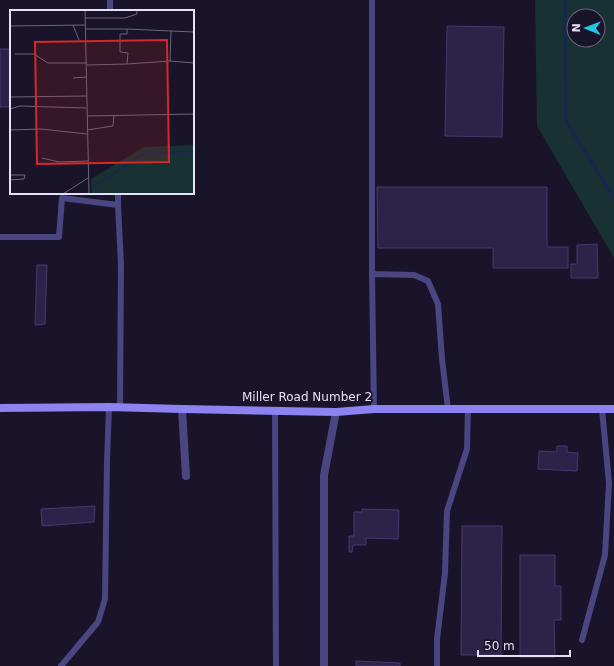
<svg xmlns="http://www.w3.org/2000/svg" width="614" height="666" font-family="'DejaVu Sans',sans-serif">
<style>
.green{fill:#183233;fill-rule:evenodd}
.lines{fill:none;stroke-linecap:round;stroke-linejoin:round}
.stream{stroke:#16284c;stroke-width:3.5}
.building{fill:#2c2348;stroke:#463871}
.service{stroke:#4b4582;stroke-width:6}
.minor{stroke:#4b4582;stroke-width:8}
.secondary{stroke:#8c83f0;stroke-width:8}
.labels{text-anchor:middle;stroke-width:4;stroke-linejoin:round;paint-order:stroke}
.street-label{font-size:12px;fill:#e5e1fb;stroke:#191429}
.inset-river{fill:none;stroke:#16284c;stroke-width:2}
.inset-road{fill:none;stroke:#6b667d;stroke-width:1}
.view{fill:#d62828;fill-opacity:0.15;stroke:#d62828;stroke-width:2}
.inset-edge{fill:none;stroke:#e5e1fb;stroke-width:2}
</style>
<rect width="100%" height="100%" fill="#191429"/>
<!-- green -->
<path class="green" d="M535,0H614V258L537,126ZM574,16H598V40H574Z"/>
<g class="lines">
<!-- stream -->
<path class="stream" d="M565,0L566,121L614,198"/>
</g>
<!-- building -->
<path class="building" d="M447,26L504,27L502,137L445,136Z
M0,49H11V107H0Z
M377,187H547V247H568V268H493V248H378Z
M597,244L598,278H571V264H577V245Z
M37,265H47L45,324L35,325Z
M557,446H567V452L578,453L577,471L538,469L539,451L557,452Z
M95,506L94,522L42,526L41,509Z
M362,509L399,510L398,539L366,538V545H353L352,552H349V536H354V512H362Z
M462,526H502L501,655H461Z
M520,555H555V586H561V620H554L555,657H520Z
M356,661L400,663V666H356Z"/>
<g class="lines">
<!-- service -->
<path class="service" d="M110,0V11
M372,0V274L374,409
M118,193V205
M0,237H59L62,198L118,205L121,264L120,407
M372,274L414,275L428,281L438,304L442,359L448,409
M275,410L276,666
M582,640L605,555L609,483L602,409
M61,666L98,622L105,599L107,461L109,407
M437,666V639L445,573L447,511L467,449L468,409"/>
<!-- minor -->
<path class="minor" d="M182,409L186,476
M324,666V475L336,412"/>
<!-- secondary -->
<path class="secondary" d="M0,408L109,407L182,409L336,412L374,409H614"/>
</g>
<g class="labels">
<!-- street labels -->
<g class="street-label">
<text x="307" y="401">Miller Road Number 2</text>
</g>
</g>
<!-- overview -->
<g transform="translate(10 10)">
<rect width="184" height="184" fill="#191429"/>
<path d="M184,135V184H82L81,169L134,137Z" fill="#183233"/>
<path class="inset-river" d="M81,178L135,143L184,142"/>
<path class="inset-road" d="M75,0L79,184M75,8H115L127,4V0M63,15L69,30M0,16L75,15M76,19H117V24H110V42L118,43L117,54L77,55M161,21L184,22M5,44H24L38,53H77M160,51L184,53M117,54L160,51L161,21L117,19M63,68L76,67M0,87L77,86M0,99L10,96L76,98M77,106L184,104M0,120L31,119L77,124M77,120L103,116L104,105M32,148L49,152L78,151M0,165H15L14,169L0,170M53,184L78,168"/>
<path class="view" d="M157,30L159,152L27,154L25,32Z"/>
<rect width="184" height="184" class="inset-edge"/>
</g>
<!-- north arrow -->
<g transform="translate(586 28) rotate(271)"><circle r="19" fill="#191429" stroke="#6b667d"/>
<path d="M0-3L7 15L0 10L-7 15Z" fill="#24c6e4"/>
<text y="-6" font-size="11" font-weight="bold" text-anchor="middle" fill="#e5e1fb">N</text>
</g>
<!-- scale -->
<path d="M478 650v6h92v-6" fill="none" stroke="#e5e1fb" stroke-width="2"/>
<text x="484" y="650" font-size="12" fill="#e5e1fb" stroke="#191429" stroke-width="3" paint-order="stroke">50 m</text>
</svg>
